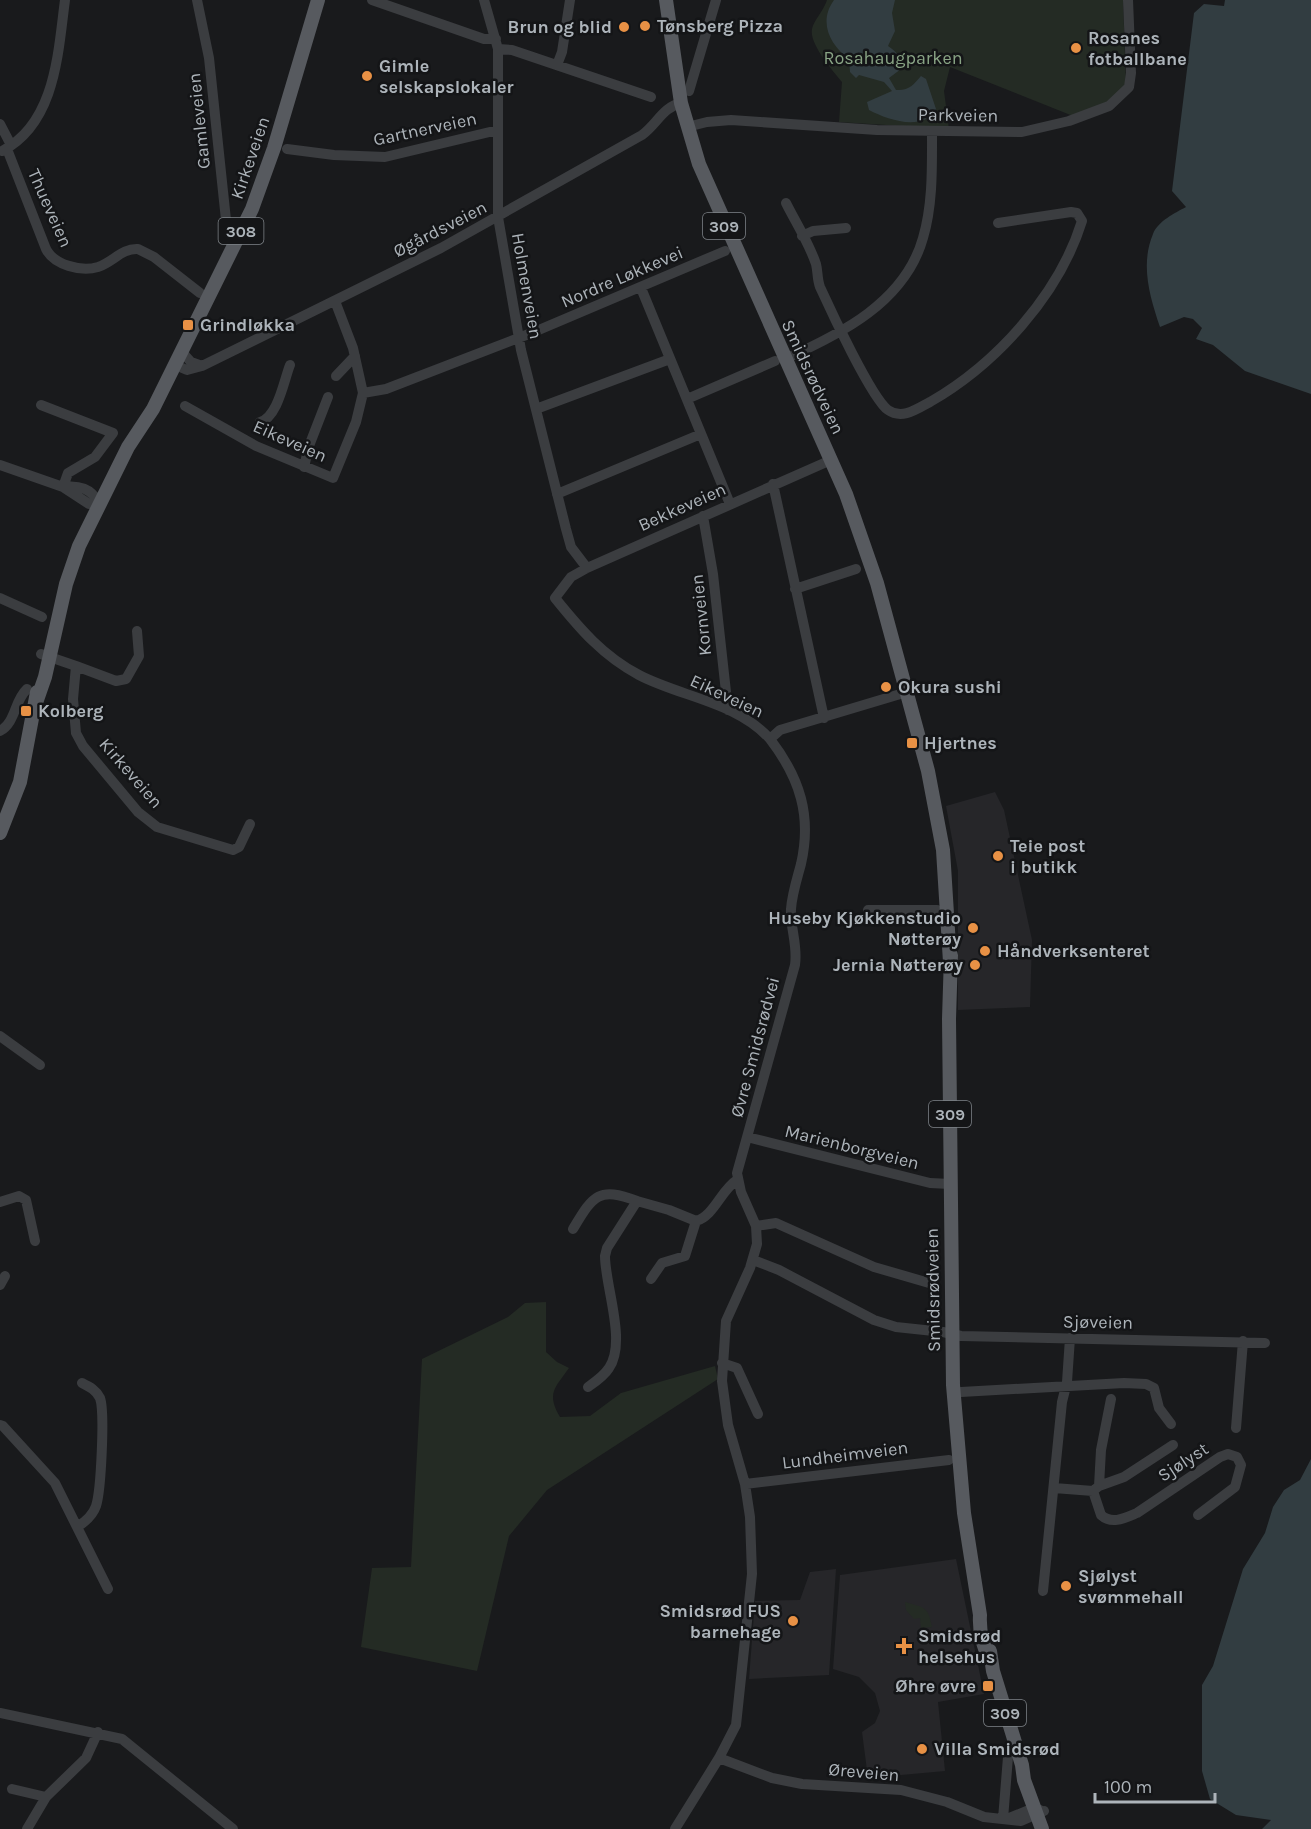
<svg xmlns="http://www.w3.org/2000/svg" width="1311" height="1829" font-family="Karla,sans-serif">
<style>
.built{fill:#262629}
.green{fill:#242b24}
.water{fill:#323d41}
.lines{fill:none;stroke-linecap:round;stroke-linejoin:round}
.minor{stroke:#3b3d40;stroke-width:10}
.major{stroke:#575a5f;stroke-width:14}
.poi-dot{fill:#e89145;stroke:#141517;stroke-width:2}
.labels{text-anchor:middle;stroke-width:5;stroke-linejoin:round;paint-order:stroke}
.shield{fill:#141517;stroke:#7f8489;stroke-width:1.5}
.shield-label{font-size:16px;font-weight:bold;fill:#adb4ba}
.poi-label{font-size:18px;font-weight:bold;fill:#adb4ba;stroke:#141517;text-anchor:start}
.park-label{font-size:18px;fill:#89a485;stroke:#141517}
.street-label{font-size:18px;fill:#adb4ba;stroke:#141517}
</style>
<rect width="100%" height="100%" fill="#191a1c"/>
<!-- built -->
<path class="built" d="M995,792L1004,810L1032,940L1030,1007L958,1010V871L946,806Z
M956,1559L984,1694L938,1702L945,1771L868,1778L862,1732L875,1723L880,1711L875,1693L859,1677L833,1669L840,1575Z
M836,1569L829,1675L749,1679L755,1601L800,1600L810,1572Z"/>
<!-- green -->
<path class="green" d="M827,0H1123L1126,83C1117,102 1092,109 1073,116L950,67L944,91L949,129L839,122L842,82C833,71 809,44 812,29C814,20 824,10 827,0Z
M546,1302V1352L557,1362L569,1368C555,1388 546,1393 560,1417L590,1416L621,1393L715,1366L718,1379L547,1490L509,1536L477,1671L361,1647L372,1568L411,1567L422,1359L508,1317L525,1303Z
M905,1602C925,1608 928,1606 932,1627L921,1628L920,1618L914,1619L906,1610Z"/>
<!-- water -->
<path class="water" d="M834,0H895L892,13L895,31L888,46C898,53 901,57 901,69L889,78L896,90C909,91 913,85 921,76L926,79L936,109C923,132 888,120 869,110L867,102L892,91L884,82L859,75L856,78L850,72L849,59C830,45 818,22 834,0Z
M1225,0H1311V394L1245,371L1213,345L1196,339L1202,328L1193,319L1184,317L1160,327C1150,297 1140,265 1153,234C1158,221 1175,213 1186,207L1172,191L1194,13L1204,4L1224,6Z
M1311,1459V1829H1262L1271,1820L1236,1815L1210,1799L1202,1771V1685L1213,1666L1243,1569L1265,1533L1273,1507L1284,1490L1300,1480Z"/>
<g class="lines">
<!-- minor -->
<path class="minor" d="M197,0L209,58L228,239
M372,0L484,39H496
M484,0L498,49V217L521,350L566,529L571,547L587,568
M498,49L512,50L651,97
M557,65L562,52L570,0
M689,91L716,0
M0,124L11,145
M687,127L707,122L731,120L877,130L1022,132L1069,121L1109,106L1129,87L1131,73L1128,0
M7,149L46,249C54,265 81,272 98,267C113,262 122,248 138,249L154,257L200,293
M287,149L334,155L385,157L498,130
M2,151C56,123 58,52 65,0
M786,203C796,223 809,243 816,264C818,272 817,279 820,287C830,309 872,399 888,410C902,420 917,409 930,402C996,364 1059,295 1082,221L1077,213L1071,212L998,223
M802,236L813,231L846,228
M641,288L730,504
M182,352L191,362L202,366
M785,359C841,334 905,302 923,238C933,204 932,167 932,132
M175,365L187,370L202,366L441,248L642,135C657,124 663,107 681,103
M336,376L355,356
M363,393L386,389L534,332L725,251
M687,399L775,361
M41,405L113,433L95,457L68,473L63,487
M185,406L256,446L333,478L356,422L363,393L353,348L335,301
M536,409L670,359
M260,422C278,417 284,380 290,365
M831,460L587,568L571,577L555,598C580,629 603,656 639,675C681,697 737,702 770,739L780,730L907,692
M0,465L63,487L89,504L99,503C91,488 79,485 63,487
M304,467L309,446L328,397
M773,484L824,718
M557,494L701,434
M703,516L713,574L728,710
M795,589L856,569
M0,598L42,617
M41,654L76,666L73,699L76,733L83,746L138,812L157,827L233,850L239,847L250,824
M76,666L116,681L126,679L139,656L137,631
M0,731C16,722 14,701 27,689
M868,910H937
M0,1036L40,1065
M747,1137L930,1183L950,1184
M0,1202L19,1196L26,1200L35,1241
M756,1226L776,1223L874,1267L929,1283
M573,1229C593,1196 598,1186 637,1201
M753,1260L779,1270L874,1320L896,1327L943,1332L961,1336L1265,1343
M651,1279L662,1263L685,1256L696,1221
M0,1285L5,1276
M722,1363L737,1368L758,1414
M588,1387C595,1382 604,1376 609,1368C627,1342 605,1286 605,1256L607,1248L637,1201L669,1210L696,1221C714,1216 721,1190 737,1180
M961,1392L1124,1383L1146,1384L1154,1388L1159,1408L1171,1424
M0,1425L3,1426L55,1483L108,1589
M1236,1428L1243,1341
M745,1484L949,1460
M1099,1486L1101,1450L1111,1399
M1054,1488L1093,1491L1101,1515C1112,1525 1125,1518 1137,1513L1220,1457L1228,1454L1237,1457L1241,1465L1235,1487L1198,1515
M1093,1491L1099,1486L1124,1477L1173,1445
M77,1527C85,1522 93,1515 96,1506C101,1491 105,1412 100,1398C96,1390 90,1387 82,1383
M1043,1591L1062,1402L1067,1382L1070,1338
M0,1713L122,1739L233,1829
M719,1758L772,1778L802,1784L901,1790L947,1802L984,1817L1021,1821L1044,1811
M12,1789L46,1797L86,1758L98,1732
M1003,1819L1008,1757
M1007,1819L1034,1808L1040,1810
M27,1829L46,1797
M675,1829L719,1758L736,1725L752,1574L750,1517L745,1484L728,1425L722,1381L726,1321L750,1268L757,1244L756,1226L741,1192L737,1173L795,965C798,945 790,928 791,909C792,894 797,879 801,864C812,816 800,778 770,739"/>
<!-- major -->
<path class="major" d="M666,0L681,103L699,164L846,494L877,583L928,771L943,850L950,962
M37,700L45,677L66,584L79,546L128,447L153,409L252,209L274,148L318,0
M0,833L20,782L37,692
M951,955L949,1019L953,1385L964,1513L980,1615C979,1632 982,1645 990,1660
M990,1651L993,1671L1022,1765L1024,1780L1042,1829"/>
</g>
<!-- markers -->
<g class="poi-dot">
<circle cx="645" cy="26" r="6"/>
<circle cx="624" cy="27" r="6"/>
<circle cx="1076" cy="48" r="6"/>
<circle cx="367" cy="76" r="6"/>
<rect x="182" y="319" width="12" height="12" rx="3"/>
<circle cx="886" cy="687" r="6"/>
<rect x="20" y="705" width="12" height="12" rx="3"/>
<rect x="906" y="737" width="12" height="12" rx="3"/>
<circle cx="998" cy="856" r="6"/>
<circle cx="973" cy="928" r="6"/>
<circle cx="985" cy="951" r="6"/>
<circle cx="975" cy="965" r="6"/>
<circle cx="1066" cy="1586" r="6"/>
<circle cx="793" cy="1621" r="6"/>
<path d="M901 1637h6v6h6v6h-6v6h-6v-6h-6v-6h6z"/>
<rect x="982" y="1680" width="12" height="12" rx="3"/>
<circle cx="922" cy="1749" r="6"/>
</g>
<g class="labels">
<!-- shield labels -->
<g class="shield">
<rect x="703" y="213" width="42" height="26" rx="4.5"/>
<rect x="218.5" y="218" width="45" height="26" rx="4.5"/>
<rect x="929" y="1101" width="42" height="26" rx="4.5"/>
<rect x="984" y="1700" width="42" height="26" rx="4.5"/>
</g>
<g class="shield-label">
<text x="724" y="232">309</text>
<text x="241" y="237">308</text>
<text x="950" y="1120">309</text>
<text x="1005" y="1719">309</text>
</g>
<!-- poi labels -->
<g class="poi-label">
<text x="657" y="32">Tønsberg Pizza</text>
<text x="612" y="33" text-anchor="end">Brun og blid</text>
<text x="1088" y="44">Rosanes<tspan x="1088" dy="21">fotballbane</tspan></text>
<text x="379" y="72">Gimle<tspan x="379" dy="21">selskapslokaler</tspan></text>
<text x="200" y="331">Grindløkka</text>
<text x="898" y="693">Okura sushi</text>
<text x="38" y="717">Kolberg</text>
<text x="924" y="749">Hjertnes</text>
<text x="1010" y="852">Teie post<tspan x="1010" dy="21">i butikk</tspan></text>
<text x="961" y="924" text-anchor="end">Huseby Kjøkkenstudio<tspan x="961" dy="21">Nøtterøy</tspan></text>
<text x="997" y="957">Håndverksenteret</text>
<text x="963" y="971" text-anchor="end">Jernia Nøtterøy</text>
<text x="1078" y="1582">Sjølyst<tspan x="1078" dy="21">svømmehall</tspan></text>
<text x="781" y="1617" text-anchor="end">Smidsrød FUS<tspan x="781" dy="21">barnehage</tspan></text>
<text x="918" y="1642">Smidsrød<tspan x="918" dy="21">helsehus</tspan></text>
<text x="976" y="1692" text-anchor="end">Øhre øvre</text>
<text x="934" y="1755">Villa Smidsrød</text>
</g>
<!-- park labels -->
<g class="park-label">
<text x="893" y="64">Rosahaugparken</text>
</g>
<!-- street labels -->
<g class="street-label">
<text transform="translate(958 115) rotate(1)" y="6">Parkveien</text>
<text transform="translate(199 121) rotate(-96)" y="6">Gamleveien</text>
<text transform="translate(425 129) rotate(-12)" y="6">Gartnerveien</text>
<text transform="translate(250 158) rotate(-71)" y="6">Kirkeveien</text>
<text transform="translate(50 208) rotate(66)" y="6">Thueveien</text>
<text transform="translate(440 229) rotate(-27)" y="6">Øgårdsveien</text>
<text transform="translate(622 277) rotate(-23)" y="6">Nordre Løkkevei</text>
<text transform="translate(527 286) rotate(80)" y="6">Holmenveien</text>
<text transform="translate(813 377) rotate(65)" y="6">Smidsrødveien</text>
<text transform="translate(290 441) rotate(24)" y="6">Eikeveien</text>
<text transform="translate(682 507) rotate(-24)" y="6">Bekkeveien</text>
<text transform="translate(701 615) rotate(-96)" y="6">Kornveien</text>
<text transform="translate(727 696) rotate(25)" y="6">Eikeveien</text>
<text transform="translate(131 773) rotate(49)" y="6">Kirkeveien</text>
<text transform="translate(755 1047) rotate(-75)" y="6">Øvre Smidsrødvei</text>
<text transform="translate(852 1147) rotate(14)" y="6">Marienborgveien</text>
<text transform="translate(933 1290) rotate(-91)" y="6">Smidsrødveien</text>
<text transform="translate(1098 1322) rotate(1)" y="6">Sjøveien</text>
<text transform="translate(845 1455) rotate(-7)" y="6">Lundheimveien</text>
<text transform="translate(1183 1462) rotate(-33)" y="6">Sjølyst</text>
<text transform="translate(864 1772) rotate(5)" y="6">Øreveien</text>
</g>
</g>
<!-- scale -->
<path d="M1095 1793v9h120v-9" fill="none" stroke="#adb4ba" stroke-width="3"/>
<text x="1104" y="1793" font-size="18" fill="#adb4ba" stroke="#141517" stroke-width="4.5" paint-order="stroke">100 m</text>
</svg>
